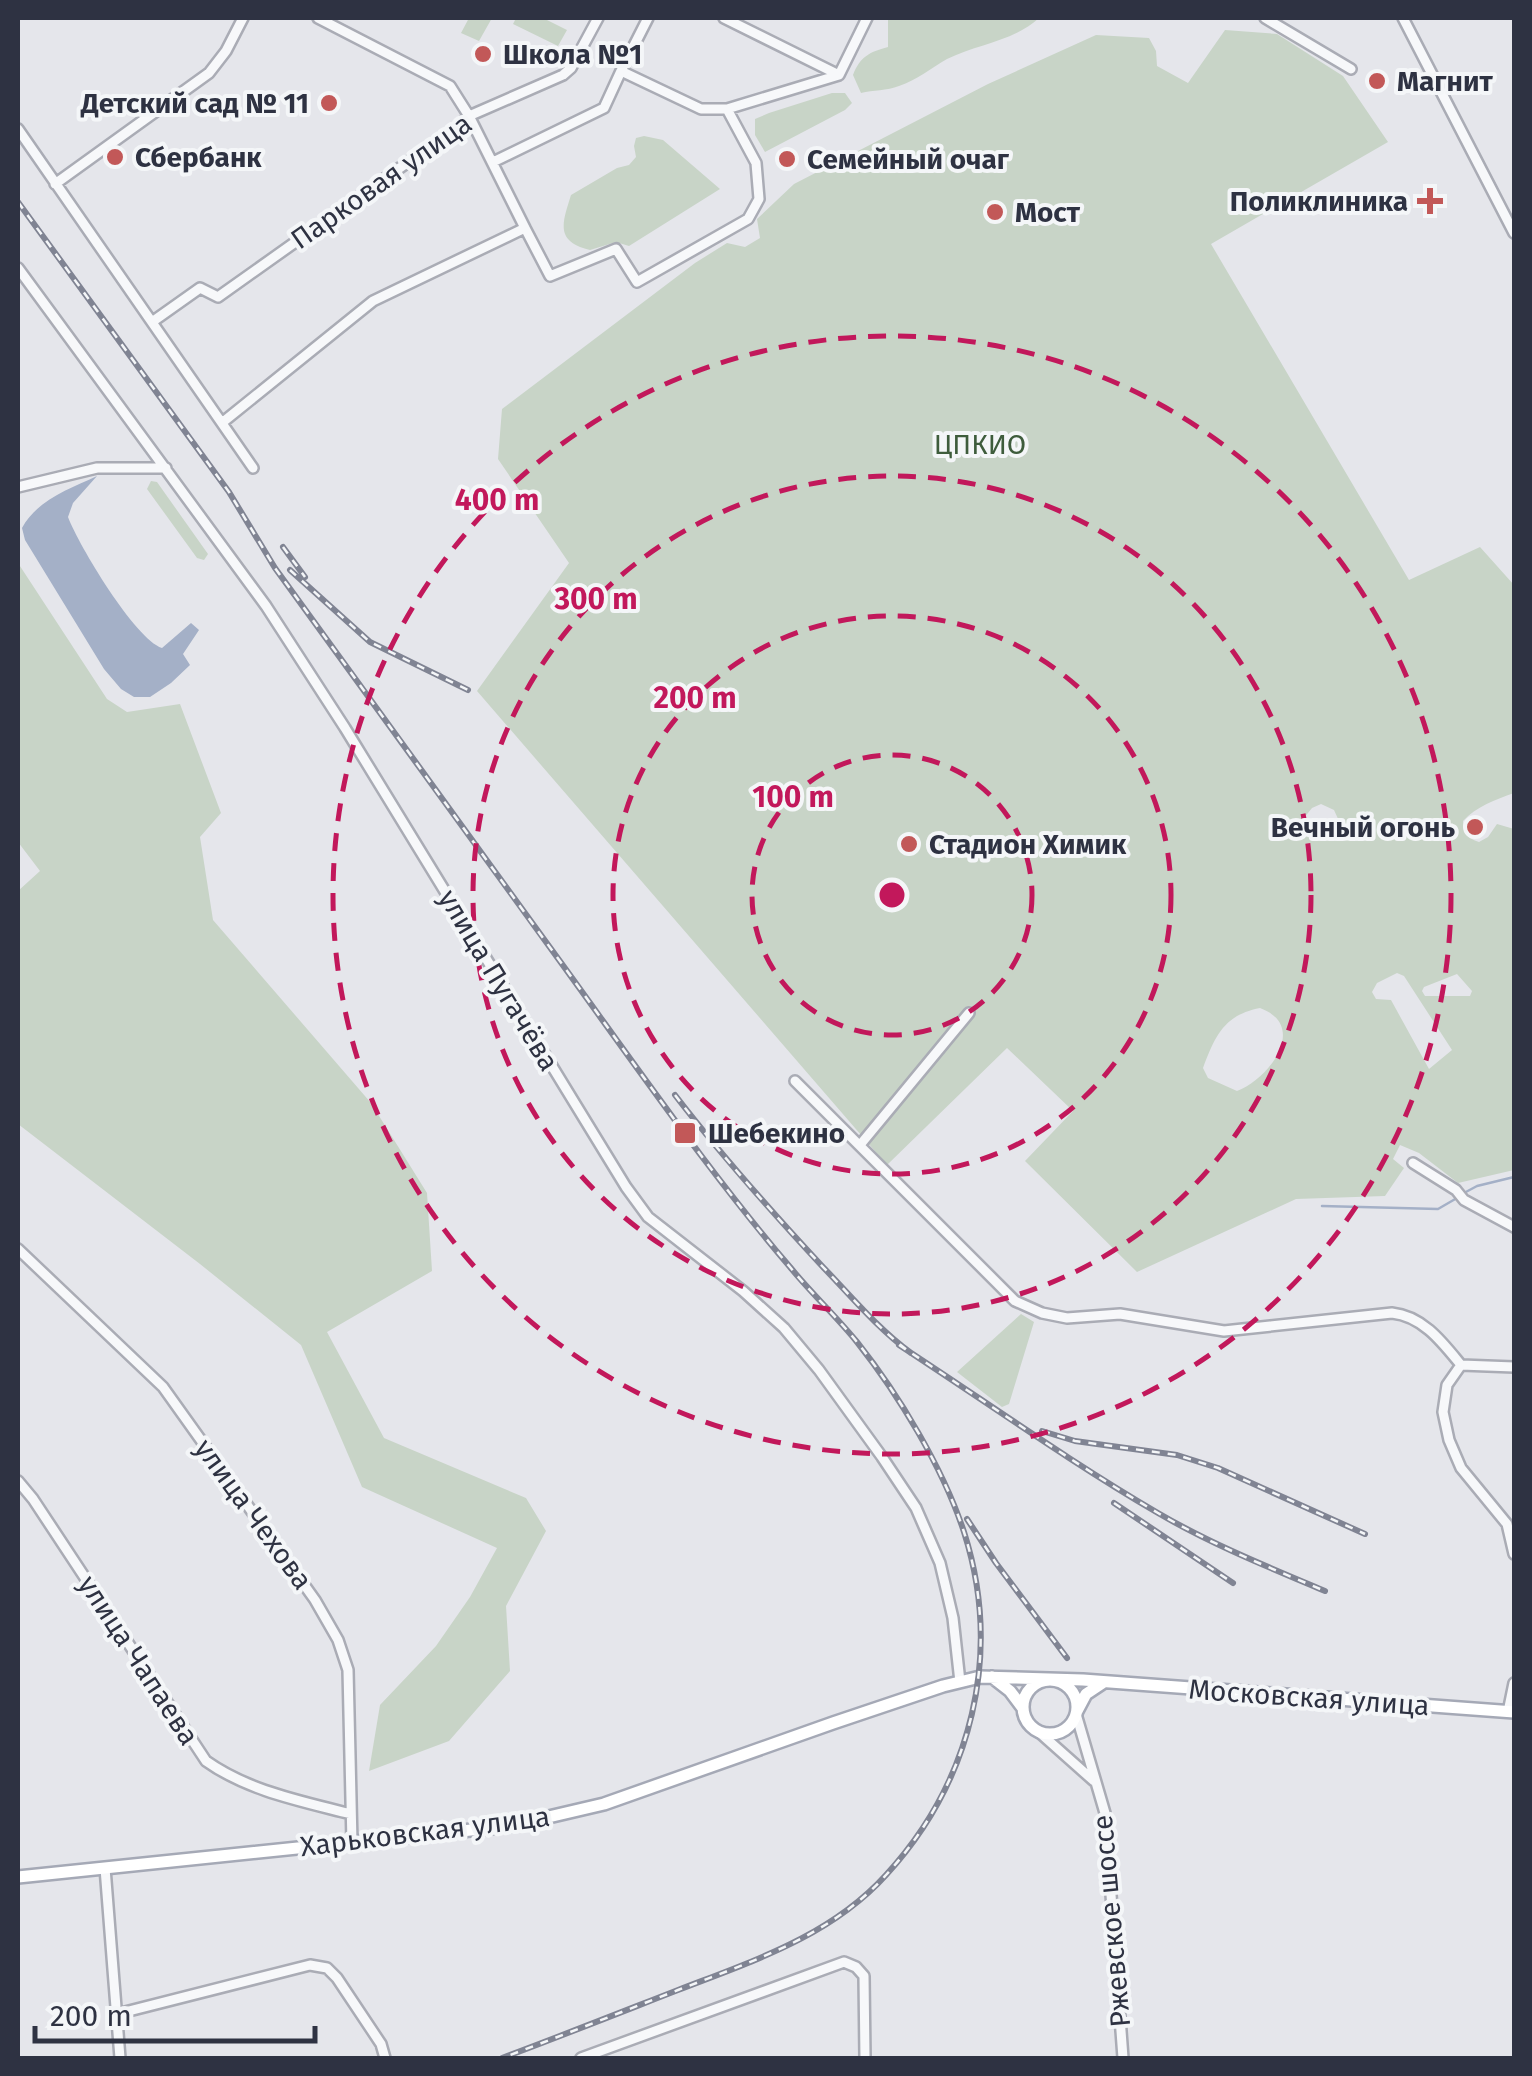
<svg xmlns="http://www.w3.org/2000/svg" width="1532" height="2076" font-family="'Fira Sans',sans-serif">
<style>
.green{fill:#c8d4c7;fill-rule:evenodd}
.water{fill:#a4b0c7}
.lines{fill:none;stroke-linecap:round;stroke-linejoin:round}
.stream{stroke:#a4b0c7;stroke-width:2.5}
.minor-casing{stroke:#aaacb5;stroke-width:14}
.major-casing{stroke:#a5a9b6;stroke-width:16}
.minor{stroke:#f7f8fa;stroke-width:9}
.major{stroke:#fff;stroke-width:11}
.rail-casing{stroke:#808493;stroke-width:6}
.rail{stroke:#f4f6f8;stroke-width:2.5;stroke-dasharray:8;stroke-linecap:butt}
.ring{fill:none;stroke:#c2185b;stroke-width:5;stroke-dasharray:18 12}
.poi-dot{fill:#c25858;stroke:#f4f6f8;stroke-width:4}
.labels{text-anchor:middle;stroke-width:8;stroke-linejoin:round;paint-order:stroke}
.poi-label{font-size:28px;font-weight:bold;fill:#2e3242;stroke:#f4f6f8;text-anchor:start}
.street-label{font-size:28px;fill:#2e3242;stroke:#f4f6f8}
.park-label{font-size:28px;fill:#3e5c3c;stroke:#f4f6f8}
.centre{fill:#c2185b;stroke:#f4f6f8;stroke-width:5}
.ring-label{font-size:30px;text-anchor:middle;font-weight:bold;fill:#c2185b;stroke:#f4f6f8;stroke-width:8;stroke-linejoin:round;paint-order:stroke}
</style>
<rect width="100%" height="100%" fill="#e5e6eb"/>
<!-- green -->
<path class="green" d="M469,18H492L479,41L461,33Z
M516,18H543L567,30L558,46L513,24Z
M888,18H1039C1014,41 977,44 947,59C931,68 917,80 899,86C887,91 873,90 861,93L853,75C860,57 869,52 888,47Z
M1225,30L1277,34L1343,76L1388,142L1211,244L1409,580L1480,547L1514,585V793C1495,800 1477,806 1463,821C1463,834 1467,838 1479,842L1488,837L1497,824L1514,829V1170L1458,1183L1419,1153L1400,1145L1393,1159L1404,1168L1385,1196L1296,1199L1137,1272L1025,1161L1073,1111L1007,1048L887,1165L477,691L569,563L498,459L502,409L695,263L727,243L745,247L760,238L757,219L794,184L988,84L1096,35L1149,38L1156,51L1157,66L1188,83ZM1321,804L1334,810L1339,821L1335,830L1326,837C1313,837 1306,835 1299,824L1312,808ZM1397,973L1404,976L1452,1050L1429,1069L1391,1000L1376,999L1372,992L1377,983ZM1457,974L1472,991L1470,996H1425L1422,991L1424,987ZM1260,1008C1309,1026 1269,1079 1237,1091L1208,1078L1203,1068C1215,1036 1224,1015 1260,1008Z
M832,93H845L852,103L845,110L765,152L755,135V119L769,113Z
M644,136L663,140L720,189L629,246L616,242L590,250C555,241 562,224 571,195L617,168L629,165L636,157L634,146L636,138Z
M151,481L157,482L208,554L204,560L197,558L147,489Z
M18,563L107,699L127,712L180,704L221,813L200,837L213,920L371,1103L427,1193L432,1271L327,1332L384,1438L526,1498L546,1531L506,1606L510,1671L449,1741L369,1771L380,1705L436,1646L470,1597L497,1548L362,1487L301,1345L200,1264L18,1124V891L40,871L18,842Z
M1021,1314L1034,1322L1009,1404L1002,1407L957,1372Z"/>
<!-- water -->
<path class="water" d="M97,476L73,503L68,517C79,546 135,639 162,648L191,623L199,630L183,654L190,665L171,683L150,697H134L121,689L104,669L25,540L22,528C37,500 69,489 97,476Z"/>
<g class="lines">
<!-- stream -->
<path class="stream" d="M1464,1193L1477,1186L1514,1177
M1322,1206L1438,1209L1457,1198"/>
<defs>
<path id="minor" d="M318,18L450,86L469,116L525,228
M648,18L621,71L701,109H727L839,75L867,18
M724,18L839,75
M1265,18L1351,69
M1403,18L1514,233
M18,129L253,468
M493,162L604,108L621,71
M55,184L209,73L226,51L243,18
M18,268L266,606L345,728L626,1187L648,1217L743,1291L784,1328L819,1370L882,1457L916,1508L940,1563L953,1618L960,1682
M152,322L200,288L218,297L456,128L469,116L563,75L571,68L598,18
M223,422L373,301L525,228L550,276L616,249L637,282L748,219L759,199L756,163L727,109
M18,487L97,468H166
M795,1081L1015,1301L1042,1313L1067,1318L1120,1314L1224,1331L1392,1313C1423,1316 1443,1343 1461,1365L1447,1385L1443,1412L1449,1440L1461,1468L1507,1524L1514,1554
M860,1145L969,1013
M1413,1163L1456,1190L1464,1200L1514,1227
M18,1249L163,1387L315,1600L338,1640L348,1670L352,1843
M1461,1365L1514,1367
M18,1481L33,1499L206,1761C248,1791 301,1801 351,1814
M1508,1712L1514,1683
M1076,1714L1105,1813L1123,2058
M1040,1733L1094,1781
M105,1868L120,2058
M117,2014L310,1965L327,1968L337,1978L381,2044L385,2058
M581,2058L844,1962L856,1967L864,1976L865,2058"/>
<path id="major" d="M992,1677L1010,1691L1022,1707
M1023 1707a27 27 0 1 1 54 0a27 27 0 1 1-54 0Z
M1077,1711L1086,1694L1104,1682
M18,1877L510,1826L604,1804L833,1723L943,1686L980,1677L1083,1680L1514,1712"/>
</defs>
<!-- minor casing -->
<use href="#minor" class="minor-casing"/>
<!-- major casing -->
<use href="#major" class="major-casing"/>
<!-- minor -->
<use href="#minor" class="minor"/>
<!-- major -->
<use href="#major" class="major"/>
<defs>
<path id="rail" d="M18,202L229,492L275,568C371,700 466,832 562,964C609,1029 655,1094 703,1158C731,1195 760,1232 790,1267C811,1293 836,1316 857,1342C899,1395 943,1468 964,1532C1003,1654 972,1781 886,1875C831,1936 753,1961 678,1990C619,2013 561,2036 502,2058
M283,547L305,577
M290,570L370,642L468,690
M675,1095C721,1155 770,1210 822,1266C851,1296 877,1328 911,1353
M899,1345C985,1401 1069,1461 1158,1513C1211,1544 1268,1567 1325,1591
M1042,1431L1075,1441L1177,1455L1218,1468L1365,1534
M1114,1503L1233,1583
M967,1519L996,1563L1067,1658"/>
</defs>
<!-- rail casing -->
<use href="#rail" class="rail-casing"/>
<!-- rail -->
<use href="#rail" class="rail"/>
</g>
<!-- distance rings -->
<g class="ring">
<circle cx="892" cy="895" r="140"/>
<circle cx="892" cy="895" r="279"/>
<circle cx="892" cy="895" r="419"/>
<circle cx="892" cy="895" r="559"/>
</g>
<!-- markers -->
<g class="poi-dot">
<circle cx="483" cy="54" r="10"/>
<circle cx="1377" cy="81" r="10"/>
<circle cx="329" cy="103" r="10"/>
<circle cx="115" cy="157" r="10"/>
<circle cx="787" cy="159" r="10"/>
<path d="M1425 186h10v10h10v10h-10v10h-10v-10h-10v-10h10z"/>
<circle cx="995" cy="212" r="10"/>
<circle cx="1475" cy="827" r="10"/>
<circle cx="909" cy="844" r="10"/>
<rect x="673" y="1121" width="24" height="24" rx="5"/>
</g>
<g class="labels">
<!-- poi labels -->
<g class="poi-label">
<text x="503" y="64">Школа №1</text>
<text x="1397" y="91">Магнит</text>
<text x="309" y="113" text-anchor="end">Детский сад № 11</text>
<text x="135" y="167">Сбербанк</text>
<text x="807" y="169">Семейный очаг</text>
<text x="1408" y="211" text-anchor="end">Поликлиника</text>
<text x="1015" y="222">Мост</text>
<text x="1455" y="837" text-anchor="end">Вечный огонь</text>
<text x="929" y="854">Стадион Химик</text>
<text x="708" y="1143">Шебекино</text>
</g>
<!-- street labels -->
<g class="street-label">
<text transform="translate(381 181) rotate(-35)" y="10">Парковая улица</text>
<text transform="translate(499 980) rotate(59)" y="10">улица Пугачёва</text>
<text transform="translate(254 1514) rotate(54)" y="10">улица Чехова</text>
<text transform="translate(139 1660) rotate(57)" y="10">улица Чапаева</text>
<text transform="translate(1309 1697) rotate(4)" y="10">Московская улица</text>
<text transform="translate(425 1831) rotate(-7)" y="10">Харьковская улица</text>
<text transform="translate(1111 1921) rotate(-95)" y="10">Ржевское шоссе</text>
</g>
<!-- park labels -->
<g class="park-label">
<text x="980" y="454">ЦПКИО</text>
</g>
</g>
<circle cx="892" cy="895" r="15" class="centre"/>
<g class="ring-label">
<text x="497" y="510">400 m</text>
<text x="596" y="609">300 m</text>
<text x="695" y="708">200 m</text>
<text x="793" y="807">100 m</text>
</g>
<!-- border -->
<rect width="1532" height="2076" fill="none" stroke="#2e3242" stroke-width="40"/>
<!-- scale -->
<path d="M35 2026v15h280v-15" fill="none" stroke="#2e3242" stroke-width="5"/>
<text x="50" y="2026" font-size="30" fill="#2e3242" stroke="#f4f6f8" stroke-width="8" paint-order="stroke">200 m</text>
</svg>
